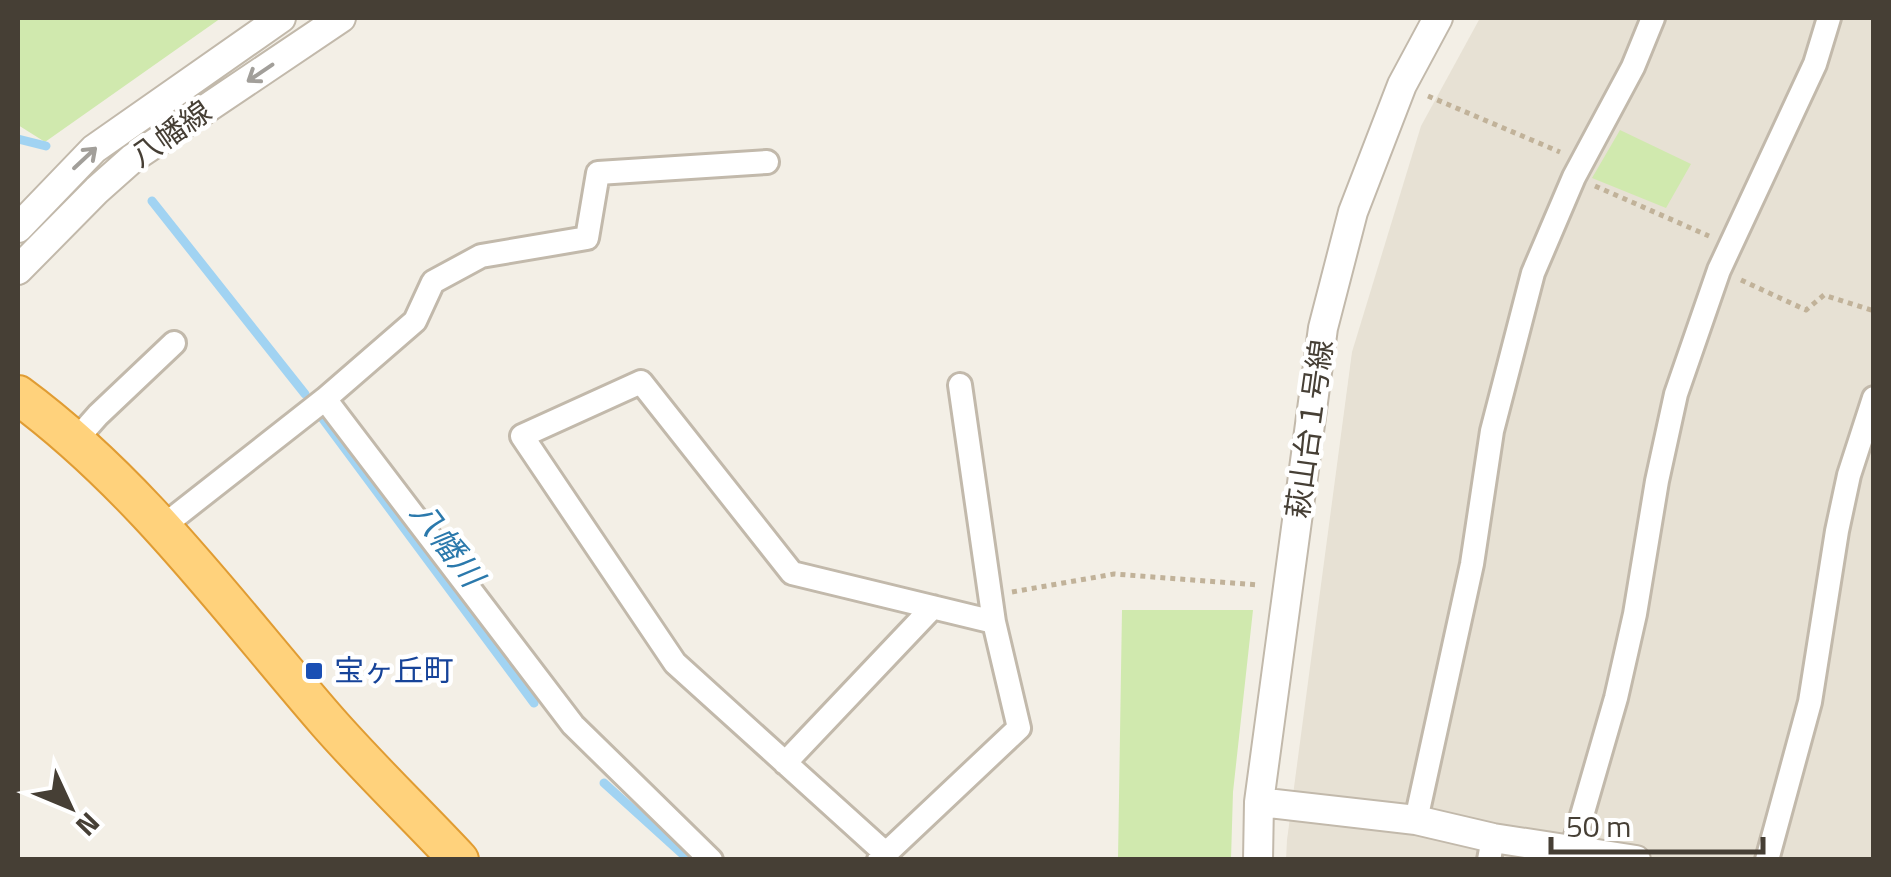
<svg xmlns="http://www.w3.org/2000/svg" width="1891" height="877" font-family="'Titillium Web','Noto Sans JP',sans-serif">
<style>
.residential{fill:#e7e1d4}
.green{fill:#d0e9ae}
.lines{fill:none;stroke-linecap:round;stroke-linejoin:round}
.stream{stroke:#a1d3f2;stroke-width:9}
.minor-casing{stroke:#c2b9ab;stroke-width:28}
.tertiary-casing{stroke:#c2b9ab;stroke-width:32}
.trunk-casing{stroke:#e09c33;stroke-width:42}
.path{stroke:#c1b299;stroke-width:5;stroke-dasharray:5 5;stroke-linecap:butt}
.minor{stroke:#fff;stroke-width:22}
.tertiary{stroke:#fff;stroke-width:28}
.trunk{stroke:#ffd27c;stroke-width:38}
.oneway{stroke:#a29f9a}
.transit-dot{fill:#1a4fb4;stroke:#fff;stroke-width:4}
.labels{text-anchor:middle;stroke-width:9;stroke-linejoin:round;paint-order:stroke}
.street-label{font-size:30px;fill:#463f35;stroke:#fff}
.transit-label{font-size:30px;fill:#164399;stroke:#fff;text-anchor:start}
.water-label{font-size:32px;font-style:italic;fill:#2b79ac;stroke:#fff}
</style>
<rect width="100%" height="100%" fill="#f3efe6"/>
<!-- residential -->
<path class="residential" d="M1480,18H1873V859L1286,860L1287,840L1352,352L1421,126Z"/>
<!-- green -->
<path class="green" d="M18,18H221L45,142L18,125Z
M1620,130L1691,164L1666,208L1592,178Z
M1122,610H1253L1233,792L1231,859H1118Z"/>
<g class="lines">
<!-- stream -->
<path class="stream" d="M18,139L46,146
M152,201L305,394
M320,415L534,703
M604,783L689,860"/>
<defs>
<path id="minor" d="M325,399L415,321L433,282L481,256L587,238L598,173L767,162
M75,441L98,415L174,343
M162,527L325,399L573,725L711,860
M785,763L933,607
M1416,820L1472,564L1492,431L1533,273L1574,177L1633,67L1653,18
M1572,850L1616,698L1635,614L1657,481L1676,394L1719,270L1815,64L1829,18
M885,853L675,663L522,436L641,382L792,573L994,622
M879,860L1019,728L994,622L960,385
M1489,860L1493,838
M1767,860L1810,702L1837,531L1849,475L1874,398"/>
<path id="tertiary" d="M18,228L94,149L281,18
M18,270L97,190L133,158L341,18
M1259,802L1416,820L1493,838L1636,860
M1258,860L1259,802L1323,328L1353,212L1402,85L1438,18"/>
<path id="trunk" d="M18,395C139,484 229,608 327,721C369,769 415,813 459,860"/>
</defs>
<!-- minor casing -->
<use href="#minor" class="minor-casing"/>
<!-- tertiary casing -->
<use href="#tertiary" class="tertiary-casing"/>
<!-- trunk casing -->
<use href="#trunk" class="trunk-casing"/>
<!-- path -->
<path class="path" d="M1428,96L1560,152
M1595,186L1709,236
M1741,280L1806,310L1824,295L1874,311
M1012,592L1114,574L1259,585"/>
<!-- minor -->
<use href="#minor" class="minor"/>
<!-- tertiary -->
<use href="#tertiary" class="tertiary"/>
<!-- trunk -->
<use href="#trunk" class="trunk"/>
</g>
<!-- one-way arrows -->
<defs><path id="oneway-shaft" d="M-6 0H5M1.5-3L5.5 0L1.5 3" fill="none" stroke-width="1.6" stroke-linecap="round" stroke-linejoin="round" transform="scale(2.5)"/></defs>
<g class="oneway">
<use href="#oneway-shaft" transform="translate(260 73) rotate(146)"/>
<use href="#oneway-shaft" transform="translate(85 158) rotate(-43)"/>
</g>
<!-- markers -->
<rect class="transit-dot" x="304" y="661" width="20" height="20" rx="5"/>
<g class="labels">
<!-- street labels -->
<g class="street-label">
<text transform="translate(171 134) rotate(-35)" y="10">八幡線</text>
<text transform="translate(1310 429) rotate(-82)" y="10">萩山台１号線</text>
</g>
<!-- transit labels -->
<g class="transit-label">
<text x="334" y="681">宝ヶ丘町</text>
</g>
<!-- water labels -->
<g class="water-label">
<text transform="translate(447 544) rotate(53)" y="11">八幡川</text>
</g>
</g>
<!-- border -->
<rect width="1891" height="877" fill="none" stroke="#463f35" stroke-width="40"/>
<!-- north arrow -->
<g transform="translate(70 807) rotate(134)" stroke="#ffffff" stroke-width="8" paint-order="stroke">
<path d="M0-8L18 38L0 25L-18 38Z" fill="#463f35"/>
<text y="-15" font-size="28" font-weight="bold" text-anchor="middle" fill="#463f35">N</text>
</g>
<!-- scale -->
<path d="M1551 837v15h212v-15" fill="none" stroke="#463f35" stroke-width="5"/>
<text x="1566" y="837" font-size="30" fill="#463f35" stroke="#ffffff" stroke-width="8" paint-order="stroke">50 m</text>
</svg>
